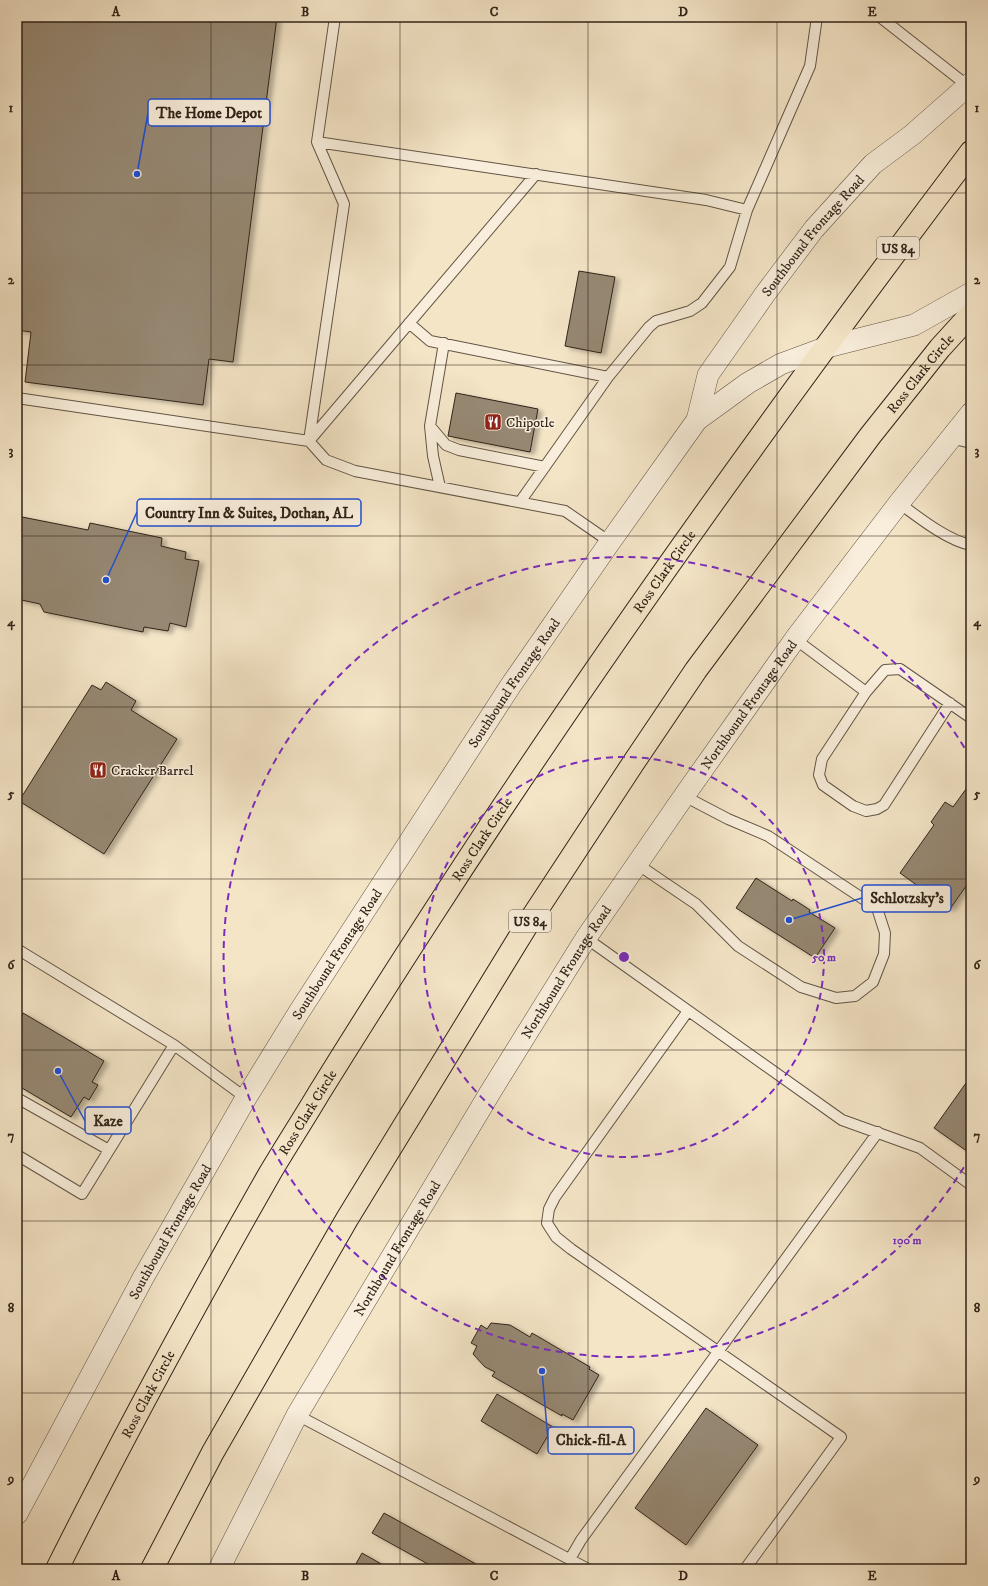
<svg xmlns="http://www.w3.org/2000/svg" width="988" height="1586" font-family="'IM FELL DW Pica',serif">
<style>
.building{fill:#968873;stroke:#312318;filter:url(#shadow)}
.lines{fill:none;stroke-linecap:round;stroke-linejoin:round}
.lane-casing{stroke:#625444;stroke-width:12}
.street-casing{stroke:#625444;stroke-width:22}
.highway-casing{stroke:#312318;stroke-width:24}
.lane{stroke:#f8eedb;stroke-width:10}
.street{stroke:#f8eedb;stroke-width:21}
.highway{stroke:#f4e5c7;stroke-width:22}
.grid{fill:none;stroke:#312318;stroke-width:1;stroke-opacity:0.55}
.ring{fill:none;stroke:#7b2cbf;stroke-width:2;stroke-dasharray:7 5}
.labels{text-anchor:middle;stroke-width:3;stroke-linejoin:round;paint-order:stroke}
.shield{fill:#f8eedb;stroke:#6d6052;stroke-width:1}
.shield-label{font-size:13px;font-weight:bold;fill:#312318}
.street-label{font-size:14px;fill:#312318;stroke:#f8eedb}
.poi-label{font-size:14px;fill:#312318;stroke:#f8eedb;text-anchor:start}
.centre{fill:#7b2cbf;stroke:#f8eedb;stroke-width:2}
.ring-label{font-size:12px;text-anchor:middle;font-weight:bold;fill:#7b2cbf;stroke:#f8eedb;stroke-width:3;stroke-linejoin:round;paint-order:stroke}
.leader{fill:none;stroke:#1d4ed8;stroke-width:1.5}
.callout-dot{fill:#1d4ed8;stroke:#f8eedb;stroke-width:1.5}
.callout{fill:#f8eedb;stroke:#1d4ed8;stroke-width:1.5}
.callout-label{font-size:15px;text-anchor:middle;font-weight:bold;fill:#312318}
.neatline{fill:none;stroke:#312318;stroke-width:1.5}
.grid-label{font-size:13px;text-anchor:middle;font-weight:bold;fill:#312318}
</style>
<defs>
<filter id="shadow"><feDropShadow dx="4.5" dy="2.5" stdDeviation="2" flood-color="#0004"/></filter>
</defs>
<rect width="100%" height="100%" fill="#f4e5c7"/>
<filter id="stains"><feTurbulence type="fractalNoise" baseFrequency=".005" numOctaves="4"/><feColorMatrix values="0 0 0 0 .2 0 0 0 0 .09 0 0 0 0 .02 0 0 0 .5 -.17"/></filter>
<radialGradient id="worn" r=".72"><stop offset=".6" stop-color="#630" stop-opacity="0"/><stop offset="1" stop-color="#630" stop-opacity=".3"/></radialGradient>
<!-- building -->
<path class="building" d="M17,17H277L233,362L209,359L203,405L25,382L31,332L17,330Z
M579,271L615,277L601,353L565,346Z
M456,393L538,409L530,452L448,436Z
M17,516L88,530L90,523L162,538L161,546L186,552L185,559L199,561L186,627L170,623L168,631L144,627L143,632L44,612L40,604L17,599Z
M106,682L136,701L131,710L177,739L104,854L19,801L92,685L101,690Z
M971,782V879L950,909L900,873L934,825L931,822L945,802L953,807Z
M756,878L792,901L793,899L810,910L809,912L835,928L815,958L736,908Z
M17,1013L22,1016L23,1013L104,1061L92,1082L98,1085L89,1100L84,1097L71,1117L17,1085Z
M971,1076V1154L934,1128Z
M491,1323L510,1325L530,1337L532,1333L590,1367L589,1369L599,1375L573,1420L562,1414V1416L492,1376L495,1372L485,1367L473,1354L477,1346L471,1343L481,1325L487,1329Z
M497,1394L553,1427L537,1454L481,1421Z
M706,1408L758,1445L686,1545L635,1508Z
M384,1513L485,1569H437L372,1533Z
M362,1553L390,1569H353Z"/>
<g class="lines">
<defs>
<path id="lane" d="M335,17L317,142L344,204L309,441L326,460L355,471L565,511L610,542
M880,17L968,86
M317,142L706,200L747,210
M409,323L430,341L608,377L649,327L656,321L690,311L702,303L730,267L747,210L810,66L817,17
M17,398L309,441L536,174
M430,426L446,445L459,450L545,467
M950,438L971,443
M440,487L433,456L430,426L444,343
M520,502L608,377
M899,503C918,517 948,541 971,545
M795,639L866,692L822,759L819,775L823,785L853,806L866,811L877,809L884,805L950,703
M866,692L885,670L900,669L971,718
M637,864L696,904L738,946L801,987L836,998L855,996L873,982L884,954L885,933L877,908L768,836L728,819L684,796
M586,938L842,1120L920,1148L971,1185
M17,949L174,1045L246,1098
M688,1011L555,1197L549,1209L547,1223L556,1237L571,1249L841,1437L745,1569
M17,1098L109,1150
M17,1155L82,1194L174,1045
M297,1415L588,1569
M570,1559L581,1540L878,1132"/>
<g id="street">
<path id="s1" d="M697,420L708,375L765,294L814,229L873,164L912,135L971,83"/>
<path id="s2" d="M17,1514L143,1278L246,1098L299,1012L511,685L610,542L697,420L748,383L781,364L827,347L914,325L971,293"/>
<path id="s3" d="M219,1569L297,1415L491,1091L586,938L684,796L795,639L899,503L971,413"/>
</g>
<g id="highway">
<path id="s4" d="M57,1569C124,1435 196,1303 270,1173C286,1146 303,1120 319,1093C355,1035 391,978 428,921C598,657 782,402 971,152"/>
<path id="s5" d="M152,1569L213,1452L347,1219L527,925L634,762L696,670L870,436L940,348L971,314"/>
</g>
</defs>
<!-- lane casing -->
<use href="#lane" class="lane-casing"/>
<!-- street casing -->
<use href="#street" class="street-casing"/>
<!-- highway casing -->
<use href="#highway" class="highway-casing"/>
<!-- lane -->
<use href="#lane" class="lane"/>
<!-- street -->
<use href="#street" class="street"/>
<!-- highway -->
<use href="#highway" class="highway"/>
</g>
<!-- grid -->
<path class="grid" d="M211,17V1569M400,17V1569M588,17V1569M777,17V1569M17,193H971M17,365H971M17,536H971M17,707H971M17,879H971M17,1050H971M17,1221H971M17,1393H971"/>
<!-- distance rings -->
<g class="ring">
<circle cx="624" cy="957" r="200"/>
<path d="M970 1157A400 400 0 1 1 970 757"/>
</g>
<!-- icons -->
<defs>
<symbol id="restaurant-square" viewBox="-11 -11 22 22"><rect x="-9" y="-9" width="18" height="18" rx="4" fill="#8f2418" stroke="#f8eedb"/><path d="M-5-6h1v4h1v-4h1v4h1v-4h1v5L-1.5 .5V6h-2V.5L-5-1ZM5-6V6H3V1.5H1.5Q1.5-4 5-6Z" fill="#fff"/></symbol>
</defs>
<g fill-rule="evenodd">
<use href="#restaurant-square" x="483" y="412" width="20" height="20"/>
<use href="#restaurant-square" x="88" y="760" width="20" height="20"/>
</g>
<g class="labels">
<!-- shield labels -->
<g class="shield">
<rect x="877" y="237" width="42" height="22" rx="3"/>
<rect x="509" y="910" width="42" height="22" rx="3"/>
</g>
<g class="shield-label">
<text x="898" y="253">US 84</text>
<text x="530" y="926">US 84</text>
</g>
<!-- street labels -->
<g class="street-label">
<text dy="5" stroke="none"><textPath href="#s1" startOffset="221">Southbound Frontage Road</textPath></text>
<text dy="5" stroke="none"><textPath href="#s5" startOffset="1423">Ross Clark Circle</textPath></text>
<text dy="5" stroke="none"><textPath href="#s4" startOffset="1169">Ross Clark Circle</textPath></text>
<text dy="5" stroke="none"><textPath href="#s2" startOffset="969">Southbound Frontage Road</textPath></text>
<text dy="5" stroke="none"><textPath href="#s3" startOffset="1015">Northbound Frontage Road</textPath></text>
<text dy="5" stroke="none"><textPath href="#s4" startOffset="845">Ross Clark Circle</textPath></text>
<text dy="5" stroke="none"><textPath href="#s2" startOffset="645">Southbound Frontage Road</textPath></text>
<text dy="5" stroke="none"><textPath href="#s3" startOffset="691">Northbound Frontage Road</textPath></text>
<text dy="5" stroke="none"><textPath href="#s4" startOffset="521">Ross Clark Circle</textPath></text>
<text dy="5" stroke="none"><textPath href="#s2" startOffset="321">Southbound Frontage Road</textPath></text>
<text dy="5" stroke="none"><textPath href="#s3" startOffset="367">Northbound Frontage Road</textPath></text>
<text dy="5" stroke="none"><textPath href="#s4" startOffset="197">Ross Clark Circle</textPath></text>
</g>
<!-- poi labels -->
<g class="poi-label">
<text x="506" y="427">Chipotle</text>
<text x="111" y="775">Cracker Barrel</text>
</g>
</g>
<circle cx="624" cy="957" r="6" class="centre"/>
<g class="ring-label">
<text x="824" y="961">50 m</text>
<text x="907" y="1244">100 m</text>
</g>
<!-- callouts -->
<path class="leader" d="M137 174L148 113M106 580L137 512M789 920L862 898M58 1071L85 1121M542 1371L548 1440"/>
<g class="callout-dot">
<circle cx="137" cy="174" r="4"/>
<circle cx="106" cy="580" r="4"/>
<circle cx="789" cy="920" r="4"/>
<circle cx="58" cy="1071" r="4"/>
<circle cx="542" cy="1371" r="4"/>
</g>
<g class="callout">
<rect x="148" y="99" width="122" height="27" rx="4"/>
<rect x="137" y="499" width="224" height="27" rx="4"/>
<rect x="862" y="885" width="89" height="27" rx="4"/>
<rect x="85" y="1107" width="46" height="27" rx="4"/>
<rect x="548" y="1427" width="86" height="27" rx="4"/>
</g>
<g class="callout-label">
<text x="209" y="118">The Home Depot</text>
<text x="249" y="518">Country Inn &amp; Suites, Dothan, AL</text>
<text x="907" y="903">Schlotzsky's</text>
<text x="108" y="1126">Kaze</text>
<text x="591" y="1445">Chick-fil-A</text>
</g>
<!-- margin -->
<rect width="988" height="1586" fill="none" stroke="#f4e5c7" stroke-width="44"/>
<rect x="22" y="22" width="944" height="1542" class="neatline"/>
<g class="grid-label">
<text x="116" y="16">A</text>
<text x="305" y="16">B</text>
<text x="494" y="16">C</text>
<text x="683" y="16">D</text>
<text x="872" y="16">E</text>
<text x="11" y="112">1</text>
<text x="977" y="112">1</text>
<text x="11" y="284">2</text>
<text x="977" y="284">2</text>
<text x="11" y="455">3</text>
<text x="977" y="455">3</text>
<text x="11" y="626">4</text>
<text x="977" y="626">4</text>
<text x="11" y="798">5</text>
<text x="977" y="798">5</text>
<text x="11" y="969">6</text>
<text x="977" y="969">6</text>
<text x="11" y="1140">7</text>
<text x="977" y="1140">7</text>
<text x="11" y="1312">8</text>
<text x="977" y="1312">8</text>
<text x="11" y="1483">9</text>
<text x="977" y="1483">9</text>
<text x="116" y="1580">A</text>
<text x="305" y="1580">B</text>
<text x="494" y="1580">C</text>
<text x="683" y="1580">D</text>
<text x="872" y="1580">E</text>
</g>
<rect width="100%" height="100%" filter="url(#stains)"/>
<rect width="100%" height="100%" fill="url(#worn)"/>
</svg>
